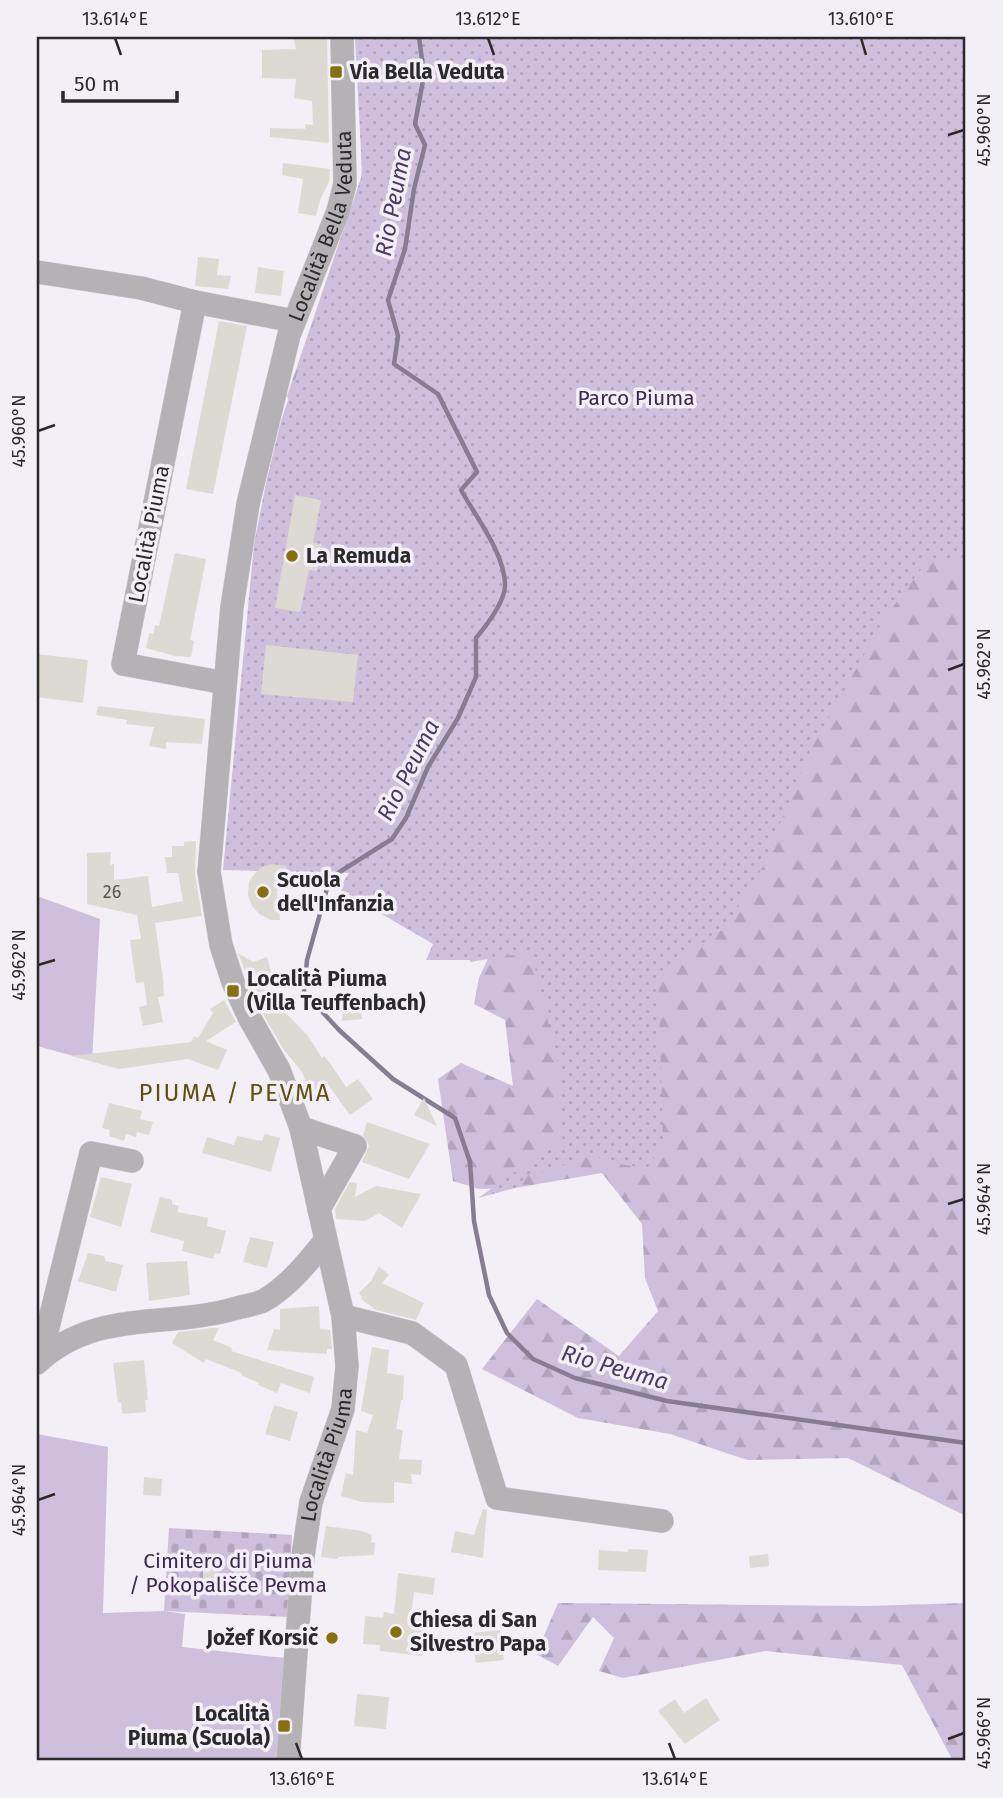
<svg xmlns="http://www.w3.org/2000/svg" width="1003" height="1798" font-family="'Fira Sans',sans-serif">
<style>
.green{fill:#cec0dc}
.forest{fill:url(#forest-firs)}
.cemetery{fill:url(#cemetery-stones)}
.park{fill:url(#park-dots)}
.lines{fill:none;stroke-linecap:round;stroke-linejoin:round}
.stream{stroke:#877d93;stroke-width:4.5}
.building{fill:#dddad3}
.minor-casing{stroke:#cecbd1;stroke-width:24}
.minor{stroke:#b4b2b5;stroke-width:23}
.ticks{fill:none;stroke:#2a292b;stroke-width:2.5}
.poi-dot{fill:#886f10;stroke:#f2eff6;stroke-width:2.5}
.labels{text-anchor:middle;stroke-width:7;stroke-linejoin:round;paint-order:stroke}
.number-label{font-size:18px;fill:#575555}
.poi-label{font-size:21px;font-weight:bold;fill:#2a292b;stroke:#f2eff6;text-anchor:start}
.street-label{font-size:21px;fill:#2a292b;stroke:#f2eff6}
.park-label{font-size:21px;fill:#3e2851;stroke:#f2eff6}
.water-label{font-size:23px;font-style:italic;fill:#4f3964;stroke:#f2eff6}
.quarter-label{font-size:24px;letter-spacing:2px;fill:#604f11;stroke:#f2eff6}
.neatline{fill:none;stroke:#2a292b;stroke-width:2.5}
.ticks-label{font-size:18px;text-anchor:middle;fill:#2a292b}
</style>
<defs>
<pattern id="forest-firs" width="22" height="20" patternUnits="userSpaceOnUse" patternTransform="scale(1.75)"><rect width="22" height="20" fill="#cec0dc"/><path d="M5 1l3.5 6h-7zM16 11l3.5 6h-7z" fill="#b1a5bd"/></pattern>
<pattern id="cemetery-stones" width="16" height="16" patternUnits="userSpaceOnUse" patternTransform="scale(1.75)"><rect width="16" height="16" fill="#cec0dc"/><path d="M2 7V4a2 2 0 0 1 4 0v3zM10 15v-3a2 2 0 0 1 4 0v3z" fill="#b1a5bd"/></pattern>
<pattern id="park-dots" width="8" height="8" patternUnits="userSpaceOnUse" patternTransform="scale(1.75)"><rect width="8" height="8" fill="#cec0dc"/><path d="M2 2h.1M6 6h.1" fill="none" stroke="#b1a5bd" stroke-width="1.8" stroke-linecap="round"/></pattern>
</defs>
<rect width="100%" height="100%" fill="#f2eff6"/>
<!-- green -->
<path class="green" d="M37,896L100,919L92,1061L37,1046Z
M37,1434L108,1447L103,1613L164,1611L185,1614L182,1647L285,1658L288,1761H37Z"/>
<!-- forest -->
<path class="forest" d="M358,37H966V1516L848,1458L747,1460L670,1434L578,1418L482,1369L537,1299L619,1356L658,1311L645,1278L642,1224L602,1173L515,1188L479,1189L453,1181L438,1079L461,1063L513,1086L505,1020L474,1004L479,978L495,943L295,412L287,396L362,175Z
M558,1603L866,1606L966,1603V1761H953L902,1665L765,1651L623,1678L599,1671L614,1638L593,1617L558,1666L536,1654Z"/>
<!-- cemetery -->
<path class="cemetery" d="M169,1528L292,1535L288,1617L164,1611Z"/>
<!-- park -->
<path class="park" d="M355,37H966V565L948,560H928L884,619L808,755L762,868L725,928L658,973L663,1145L647,1168L619,1164L597,1157H581L550,1171L531,1172L515,1188L478,1198L544,1152L563,1145L557,1058L531,952L470,962V960H426L433,944L339,889L349,873L223,870L254,544L266,483L281,421L359,191L362,171Z"/>
<g class="lines">
<!-- stream -->
<path class="stream" d="M419,37L424,75L415,124L425,145L414,189L405,249L388,300L398,336L394,364L438,394L477,472L461,490C476,517 505,554 505,585C505,602 486,626 476,638V677L458,718L428,767L406,818L392,839L330,878L307,960L304,992L339,1030L393,1079L455,1118L470,1162L474,1221L489,1295L507,1333L533,1359L575,1378L667,1401L966,1443"/>
</g>
<!-- building -->
<path class="building" d="M293,37H327L329,143L270,137V128L305,129V124L313,125L312,101L294,98L296,79L262,78V50L296,49Z
M283,163L330,169L329,182L320,200L316,216L298,213L303,179L282,175Z
M198,257L219,259L217,275L231,276L228,289L195,286Z
M258,267L284,271L281,296L255,293Z
M219,321L247,326L213,494L186,489Z
M295,495L321,500L313,543L322,544L317,571L309,570L300,612L275,608Z
M175,553L206,559L190,640L194,641L191,657L175,656L146,648L149,633L153,634L155,625L159,626Z
M266,645L358,655L353,702L261,694Z
M37,654L88,660L83,703L37,697Z
M98,706L205,719L202,744L166,742V749L149,746L154,727L126,724L127,720L96,715Z
M196,841L195,874L202,916L155,923L163,979L164,996L158,997L163,1022L143,1026L139,1007L147,1005L144,982L136,983L130,940L141,939L137,915L87,904V853L111,852L110,865L114,864V880L148,876L152,907L183,901L178,873H167L165,857H172V846H184V842Z
M271,864L287,866L277,892L280,920H271L259,914L252,906L248,895L249,882L252,877L260,868Z
M238,953L253,962L267,957L273,979L263,982L276,1003L308,1036L322,1058L324,1056L330,1063L346,1087L358,1079L373,1099L350,1115L327,1083L313,1095L304,1082L305,1080L302,1072L284,1050L261,1011Z
M224,1000L236,1022L206,1041L227,1050L218,1070L188,1059L119,1069L71,1056L191,1042L194,1036L198,1038L213,1013L210,1009Z
M343,1007H361L362,1019L342,1021Z
M424,1098L437,1126L414,1115Z
M109,1103L142,1111L140,1119L153,1122L149,1135L137,1132L136,1137L126,1134L124,1141L109,1136L110,1130L102,1128Z
M367,1122L430,1144L409,1179L362,1162L369,1146L363,1135Z
M265,1134L280,1138L271,1172L202,1153L207,1137L234,1145L237,1136L262,1141Z
M101,1177L132,1184L121,1227L90,1217Z
M350,1182L357,1183L355,1197L376,1186L421,1194L402,1228L379,1213L365,1221L336,1219L335,1209Z
M160,1197L172,1200V1204L179,1206L177,1212L208,1218L207,1226L226,1231L220,1254L215,1253L213,1259L182,1251L184,1241L150,1232Z
M250,1237L274,1242L267,1268L243,1262Z
M88,1253L104,1256L106,1261L123,1265L116,1292L78,1281Z
M187,1261L190,1295L149,1301L146,1263Z
M379,1266L389,1275L382,1283L424,1303L416,1320L376,1310L361,1299L362,1297L359,1293L371,1281Z
M319,1306L320,1329L330,1330L332,1349H327V1354L267,1350L274,1329L280,1330V1309Z
M212,1328H219L213,1340L232,1348L231,1351L314,1377L310,1393L281,1383L277,1393L258,1385L259,1383L241,1375L242,1373L206,1359L204,1363L172,1343L178,1332Z
M372,1347L389,1350L387,1373L404,1376L403,1400H401L396,1429L403,1430L399,1459L422,1460L421,1475L411,1474L412,1484L394,1482V1503L362,1502L341,1496L346,1473L353,1475L356,1430L367,1433L373,1415L361,1411Z
M144,1360L148,1400H145L146,1412L122,1414L121,1402L118,1403L113,1363Z
M274,1405L298,1412L290,1441L265,1434Z
M144,1477L162,1479L161,1496L143,1495Z
M483,1509L487,1510L483,1558L451,1552L455,1531L474,1535Z
M326,1526L362,1531L372,1535L371,1542L375,1543L374,1555L338,1557V1559L321,1557Z
M629,1549L648,1550L646,1572L598,1570L599,1550L627,1552Z
M768,1554L769,1566L750,1568L749,1556Z
M203,1567L217,1568L216,1581L203,1580Z
M398,1573L435,1578L433,1595L414,1592L411,1616L421,1617L420,1628L426,1630L430,1636L428,1642L423,1646L422,1656L380,1651V1645L363,1644L365,1616L383,1618L384,1612L394,1614Z
M500,1630L504,1660L476,1663L472,1633Z
M357,1694L389,1697L386,1729L354,1726Z
M706,1698L720,1720L685,1744L658,1711L675,1699L684,1713Z"/>
<g class="lines">
<defs>
<g id="minor">
<path d="M37,272L141,288L195,302L294,321"/>
<path d="M195,302L123,664L225,683"/>
<path d="M301,1128L355,1146L319,1209"/>
<path d="M343,1316L412,1333L456,1365L497,1498L662,1521"/>
<path d="M50,1350L44,1343L91,1153L132,1161"/>
<path d="M37,1363C96,1308 166,1329 237,1308C245,1306 255,1304 263,1301C287,1288 308,1262 325,1241"/>
<path id="s1" d="M288,1761L303,1556L311,1502L343,1409L347,1366L343,1316L301,1128L279,1070L249,1017L233,982L221,945L209,872L232,607L248,504L289,335L338,211L345,184L342,37"/>
</g>
</defs>
<!-- minor casing -->
<use href="#minor" class="minor-casing"/>
<!-- minor -->
<use href="#minor" class="minor"/>
</g>
<!-- ticks -->
<path class="ticks" d="M115,38L121,55M488,38L494,55M861,38L866,55M948,135L964,130M38,431L55,425M948,670L964,664M38,965L55,960M948,1204L964,1199M38,1500L55,1494M948,1739L964,1733M296,1743L302,1759M669,1743L675,1759"/>
<!-- markers -->
<g class="poi-dot">
<rect x="329" y="65" width="14" height="14" rx="3.5"/>
<circle cx="292" cy="556" r="7"/>
<circle cx="263" cy="892" r="7"/>
<rect x="226" y="984" width="14" height="14" rx="3.5"/>
<circle cx="396" cy="1632" r="7"/>
<circle cx="332" cy="1638" r="7"/>
<rect x="277" y="1719" width="14" height="14" rx="3.5"/>
</g>
<g class="labels">
<!-- number labels -->
<g class="number-label">
<text x="112" y="898">26</text>
</g>
<!-- poi labels -->
<g class="poi-label">
<text x="350" y="79">Via Bella Veduta</text>
<text x="306" y="563">La Remuda</text>
<text x="277" y="887">Scuola<tspan x="277" dy="24">dell'Infanzia</tspan></text>
<text x="247" y="986">Località Piuma<tspan x="247" dy="24">(Villa Teuffenbach)</tspan></text>
<text x="410" y="1627">Chiesa di San<tspan x="410" dy="24">Silvestro Papa</tspan></text>
<text x="318" y="1645" text-anchor="end">Jožef Korsič</text>
<text x="270" y="1721" text-anchor="end">Località<tspan x="270" dy="24">Piuma (Scuola)</tspan></text>
</g>
<!-- street labels -->
<g class="street-label">
<text dy="7" stroke="none"><textPath href="#s1" startOffset="1578">Località Bella Veduta</textPath></text>
<text transform="translate(149 534) rotate(-79)" y="7">Località Piuma</text>
<text dy="7" stroke="none"><textPath href="#s1" startOffset="310">Località Piuma</textPath></text>
</g>
<!-- park labels -->
<g class="park-label">
<text x="636" y="405">Parco Piuma</text>
<text x="228" y="1568">Cimitero di Piuma<tspan x="228" dy="24">/ Pokopališče Pevma</tspan></text>
</g>
<!-- water labels -->
<g class="water-label">
<text transform="translate(393 202) rotate(-79)" y="8">Rio Peuma</text>
<text transform="translate(408 770) rotate(-63)" y="8">Rio Peuma</text>
<text transform="translate(615 1367) rotate(16)" y="8">Rio Peuma</text>
</g>
<!-- quarter labels -->
<g class="quarter-label">
<text x="235" y="1101">PIUMA / PEVMA</text>
</g>
</g>
<!-- border -->
<rect width="1003" height="1798" fill="none" stroke="#f2eff6" stroke-width="77"/>
<!-- scale -->
<path d="M63 91v10h114v-10" fill="none" stroke="#2a292b" stroke-width="3.5"/>
<text x="74" y="91" font-size="21" fill="#2a292b" stroke="#f2eff6" stroke-width="5" paint-order="stroke">50 m</text>
<rect x="38" y="38" width="926" height="1721" class="neatline"/>
<g class="ticks-label">
<text x="115" y="25">13.614°E</text>
<text x="488" y="25">13.612°E</text>
<text x="861" y="25">13.610°E</text>
<text transform="translate(984 130) rotate(-90)" y="6">45.960°N</text>
<text transform="translate(19 431) rotate(-90)" y="6">45.960°N</text>
<text transform="translate(984 664) rotate(-90)" y="6">45.962°N</text>
<text transform="translate(19 965) rotate(-90)" y="6">45.962°N</text>
<text transform="translate(984 1199) rotate(-90)" y="6">45.964°N</text>
<text transform="translate(19 1500) rotate(-90)" y="6">45.964°N</text>
<text transform="translate(984 1733) rotate(-90)" y="6">45.966°N</text>
<text x="302" y="1785">13.616°E</text>
<text x="675" y="1785">13.614°E</text>
</g>
</svg>
